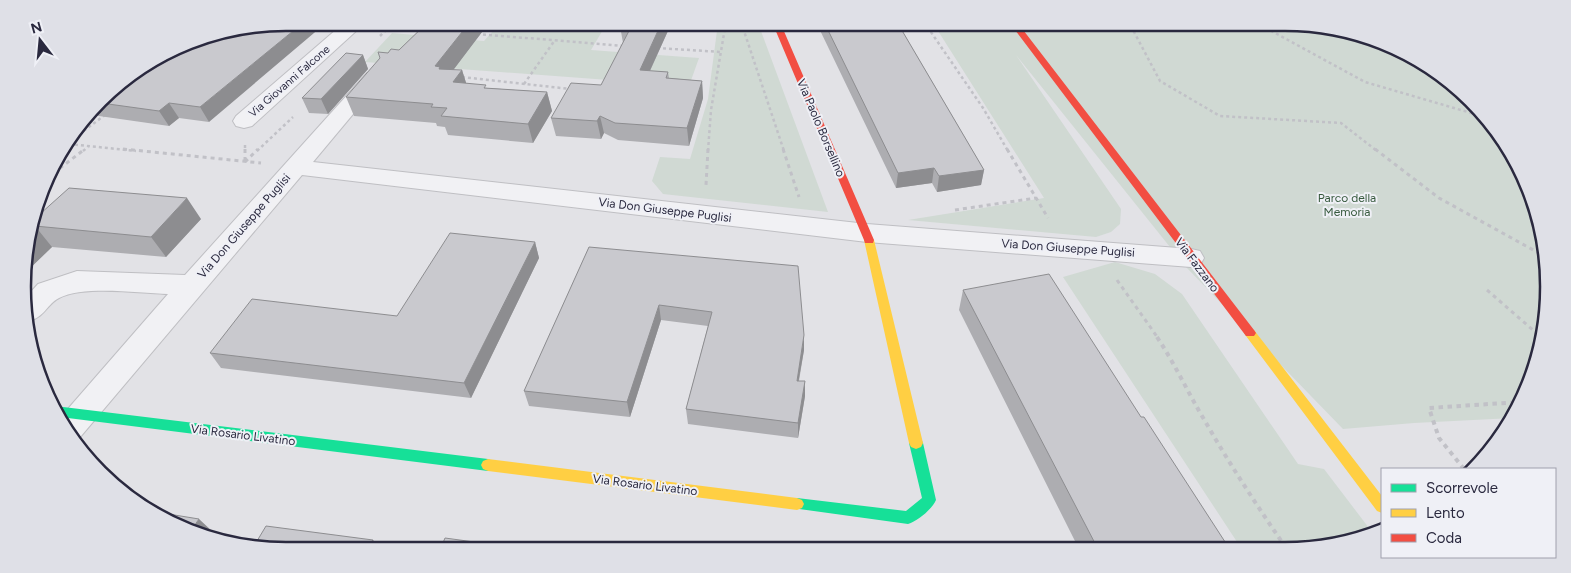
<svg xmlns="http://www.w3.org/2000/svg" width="1571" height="573" font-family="Figtree,sans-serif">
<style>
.green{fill:#d0d9d3}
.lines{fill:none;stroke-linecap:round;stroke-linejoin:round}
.street-casing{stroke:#bfbfc3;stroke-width:2}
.path-far2{stroke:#c1c1c7;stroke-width:2.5;stroke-dasharray:3 3;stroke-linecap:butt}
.path-far1{stroke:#c1c1c7;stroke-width:3;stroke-dasharray:4 4;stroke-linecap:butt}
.path{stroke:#c1c1c7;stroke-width:4;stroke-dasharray:4.5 4.5;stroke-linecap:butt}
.street{fill:#f1f1f4;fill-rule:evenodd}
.fast{fill:#16e098;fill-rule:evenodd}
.slow{fill:#ffcf43;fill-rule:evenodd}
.jam{fill:#f24e42;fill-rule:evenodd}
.wall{fill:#adadb1}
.shaded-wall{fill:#8d8d90}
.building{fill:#c9c9ce;stroke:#8d8d90}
.labels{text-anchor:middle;stroke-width:4;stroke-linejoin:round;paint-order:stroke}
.far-street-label{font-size:11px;fill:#2a293f;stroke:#eff0f6}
.street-label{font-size:12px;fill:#2a293f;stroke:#eff0f6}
.park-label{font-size:12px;fill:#375a3e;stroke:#eff0f6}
.rim{fill:none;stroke:#2a293f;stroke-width:2.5}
</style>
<rect width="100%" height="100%" fill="#e2e2e6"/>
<!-- green -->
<path class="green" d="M501,22L607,23L591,50L699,58L689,86L365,62L392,33L484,41Z
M1284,22L1353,31L1445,77L1513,154L1546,252L1540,355L1513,418L1414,423L1343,429L1186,267L1016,55L1121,209L1120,224L1111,232L1096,237L908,220L1044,198L933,23Z
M718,23H758L828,212L663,194L652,181L660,157L690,159L708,99Z
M1115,262L1155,274L1182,294L1298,464L1324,469L1372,532L1319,548H1241L1063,277Z"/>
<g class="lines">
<defs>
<path id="street" d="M345,22H366L252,126L244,128L236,126L233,121L236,116Z
M374,71L381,73L384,77L313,162L867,224L1191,249L1200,251L1204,258L1200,265L1191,267L867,242L302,175L76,442L67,433L60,418L168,294C140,293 83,285 59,298C47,304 45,317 29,321L28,295L38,284L77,271L185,275L367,73Z"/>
</defs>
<!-- street casing -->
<use href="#street" class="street-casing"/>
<!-- path-far2 -->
<path class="path-far2" d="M741,22L784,151
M924,22L983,108L1008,151
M1140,22L1133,30L1160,81L1220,116L1341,123L1377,151
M1255,22L1365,82L1478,115
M417,23L427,26
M477,34L625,46
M380,36L394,22
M657,48L721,52
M462,77L570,89
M524,84L555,40
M74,138L105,115
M69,144L136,151
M245,145V151
M83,151L88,147
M257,151L293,117
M708,151L711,110L726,22"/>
<!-- path-far1 -->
<path class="path-far1" d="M123,149L261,163
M245,149V161
M708,149L706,185H709
M783,149L799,197
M1007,149L1048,218
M1375,149L1439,198L1546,257
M245,162L258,149
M47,178L85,149
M955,210L1036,198
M1117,280L1158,338
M1487,290L1541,337"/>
<!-- path -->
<path class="path" d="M1157,337C1175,364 1188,393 1205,421C1230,465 1258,507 1286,548
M1464,469L1439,438L1429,408L1520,402"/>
<!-- street -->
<use href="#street" class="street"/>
<!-- fast -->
<path class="fast" d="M55,406L488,459L493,461L495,465L493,469L488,471L60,417Z
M916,437L921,439L923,443L936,500C932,509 918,521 908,524L792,508L790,504L792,500L797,498L906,511L922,498L909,443L911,439Z"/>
<!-- slow -->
<path class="slow" d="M869,236L874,240L923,443L921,447L916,449L911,447L909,443L864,240Z
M1250,329L1254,330L1382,496V513L1377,511L1246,336L1244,333L1246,330Z
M488,459L797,498L802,500L804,504L802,508L797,510L488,471L483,469L481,465L483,461Z"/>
<!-- jam -->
<path class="jam" d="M772,22H780L874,240L873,243H865L864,240Z
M1009,22H1017L1254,330L1256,333L1254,336H1246Z"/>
</g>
<!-- wall -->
<path class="wall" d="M428,22H493L484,32H482L453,70H462L466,83L487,88L547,92L552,111L533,143L448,135L445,127L437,126L436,123L354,116L346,97L388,53L399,50Z
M672,22L650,71L668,72L669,78L702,81L703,98L689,146L618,140L604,133L601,139L556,136L551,118L601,85L623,43L620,26Z
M816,22H897L984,170L981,185L937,192L932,183L896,188Z
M186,42L209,122L179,118L169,126L92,115L112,88Z
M363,55L368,69L328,114L309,113L302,98Z
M36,214L201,219L166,257L52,247L26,272L25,252Z
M535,242L539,258L471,398L221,368L210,353L397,316Z
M589,247L804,350L799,381H805V396L798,438L688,424L686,409L708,326L661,320L630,417L529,406L524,391Z
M963,290L1141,417L1229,548L1079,549L959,310Z"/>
<!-- shaded-wall -->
<path class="shaded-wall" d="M304,22H327L209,122L200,107Z
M470,22H479L482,32L445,81L435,66Z
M481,22H493L484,32Z
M662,22H672L642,88L640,70Z
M363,55L368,69L328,114L321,99Z
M462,70L468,89L453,82Z
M702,81L703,98L689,146L687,128Z
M547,92L552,111L533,143L528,124Z
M169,103L179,118L169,126L159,111Z
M600,116L604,133L601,139L597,121Z
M934,168L932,183L896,188L898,173Z
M984,170L981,185L937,192L939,176Z
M187,198L201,219L166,257L151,237Z
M35,226L52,247L26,272L25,252L32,229Z
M535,242L539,258L471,398L464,383Z
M659,305L661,320L630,417L627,402Z
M804,335V350L796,395L797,381Z
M805,381V396L798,438V423Z
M199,519L213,532L209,537L192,529Z
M373,540L380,550H368Z"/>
<!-- building -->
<path class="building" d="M286,22H304L200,107L169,103L159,111L101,103L112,88L186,42Z
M428,22H470L435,66L440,67L439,69L462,70L453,82L486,85L484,88L547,92L528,124L441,116L447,108L431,107L433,104L346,97L380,58L378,52L388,53L391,49L399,50Z
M622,22H662L640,70L668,72L666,78L702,81L687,128L615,123L600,116L597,121L551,118L571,83L601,85L631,27L620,26Z
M824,22H897L984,170L939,176L934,168L898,173Z
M346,53L363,55L321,99L302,98Z
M69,188L187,198L151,237L35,226L32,229L36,214H40Z
M450,233L535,242L464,383L210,353L252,299L397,316Z
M589,247L798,266L804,335L797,381H805L798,423L686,409L712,312L659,305L627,402L524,391Z
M1049,274L1141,417H1144L1229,548L1098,549L963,290Z
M150,511L199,519L192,529Z
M266,526L373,540L368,550H286L254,546Z
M445,538L533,550H440Z"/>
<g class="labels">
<!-- far-street labels -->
<g class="far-street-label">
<text transform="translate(289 81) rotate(-41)" y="4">Via Giovanni Falcone</text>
</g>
<!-- street labels -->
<g class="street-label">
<text transform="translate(821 128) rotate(67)" y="4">Via Paolo Borsellino</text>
<text transform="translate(665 210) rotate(7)" y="4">Via Don Giuseppe Puglisi</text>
<text transform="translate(244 226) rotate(-49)" y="4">Via Don Giuseppe Puglisi</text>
<text transform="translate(1068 248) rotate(4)" y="4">Via Don Giuseppe Puglisi</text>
<text transform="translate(1197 265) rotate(53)" y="4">Via Fazzano</text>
<text transform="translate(243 435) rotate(7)" y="4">Via Rosario Livatino</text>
<text transform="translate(645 485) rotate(7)" y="4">Via Rosario Livatino</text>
</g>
<!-- park labels -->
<g class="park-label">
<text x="1347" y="202">Parco della<tspan x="1347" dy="14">Memoria</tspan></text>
</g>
</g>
<!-- crop -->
<path d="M0 0H1571V573H0ZM286 31H1285A255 255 0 0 1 1540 286V287A255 255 0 0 1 1285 542H286A255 255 0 0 1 31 287V286A255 255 0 0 1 286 31Z" fill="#dfe0e7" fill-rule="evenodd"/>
<path class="rim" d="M286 31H1285A255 255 0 0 1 1540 286V287A255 255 0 0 1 1285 542H286A255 255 0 0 1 31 287V286A255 255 0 0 1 286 31Z"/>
<!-- legend -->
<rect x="1381" y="468" width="175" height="90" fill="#eff0f6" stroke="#a0a0ad"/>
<rect x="1391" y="484" width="25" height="8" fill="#16e098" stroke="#a0a0ad"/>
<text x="1426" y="493" font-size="15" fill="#2a293f">Scorrevole</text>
<rect x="1391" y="509" width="25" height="8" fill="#ffcf43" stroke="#a0a0ad"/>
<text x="1426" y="518" font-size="15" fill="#2a293f">Lento</text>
<rect x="1391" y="534" width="25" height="8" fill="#f24e42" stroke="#a0a0ad"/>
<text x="1426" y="543" font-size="15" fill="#2a293f">Coda</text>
<!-- north arrow -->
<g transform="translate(40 40) rotate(344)" stroke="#eff0f6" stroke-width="4" paint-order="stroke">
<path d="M0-4L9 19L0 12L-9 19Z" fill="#2a293f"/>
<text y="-8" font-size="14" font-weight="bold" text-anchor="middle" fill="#2a293f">N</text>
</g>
</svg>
